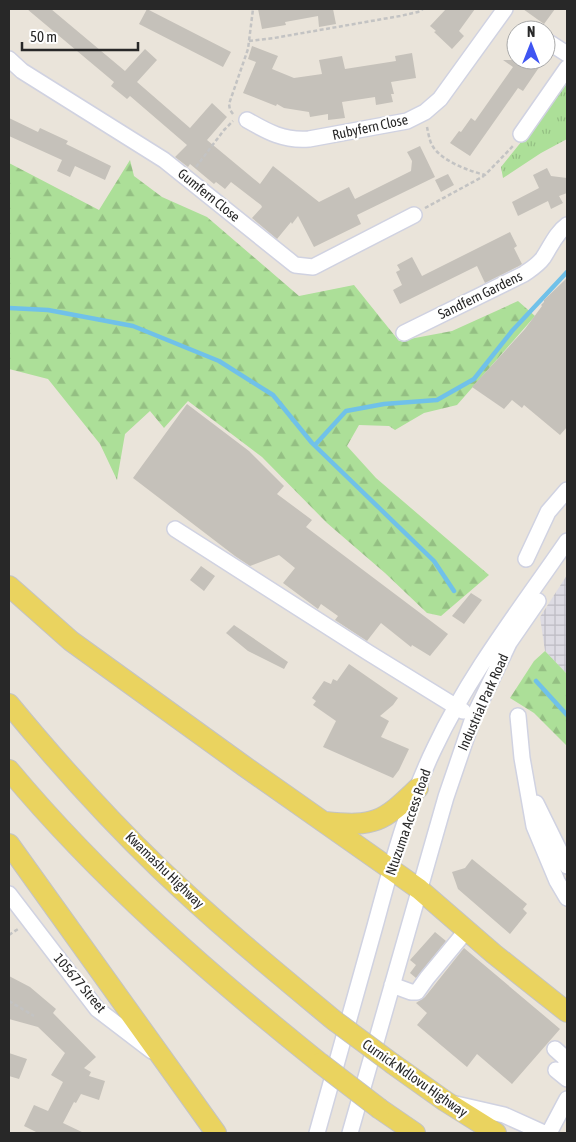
<svg xmlns="http://www.w3.org/2000/svg" width="576" height="1142" font-family="'Asap Condensed',sans-serif">
<style>
.industrial{fill:url(#industrial-grid)}
.grass{fill:url(#grass-tufts)}
.forest{fill:url(#forest-firs)}
.lines{fill:none;stroke-linecap:round;stroke-linejoin:round}
.stream{stroke:#70c1e9;stroke-width:4.5}
.building{fill:#c5c1ba}
.minor-casing{stroke:#d0d2e1;stroke-width:18}
.major-casing{stroke:#c3c3c3;stroke-width:22}
.path{stroke:#c3c3c3;stroke-width:2.5;stroke-dasharray:4 2.5;stroke-linecap:butt}
.minor{stroke:#fff;stroke-width:15}
.major{stroke:#ead35f;stroke-width:20}
.major-bridge-casing{stroke:#c3c3c3;stroke-width:22;stroke-linecap:butt}
.major-bridge{stroke:#ead35f;stroke-width:20}
.labels{text-anchor:middle;stroke-width:4.5;stroke-linejoin:round;paint-order:stroke}
.street-label{font-size:14px;fill:#282828;stroke:#fff}
</style>
<defs>
<pattern id="industrial-grid" width="8" height="8" patternUnits="userSpaceOnUse" patternTransform="scale(1.25)"><rect width="8" height="8" fill="#dddbe3"/><path d="M0 4h8M4 0v8" fill="none" stroke="#bebcc3"/></pattern>
<pattern id="grass-tufts" width="24" height="20" patternUnits="userSpaceOnUse" patternTransform="scale(1.25)"><rect width="24" height="20" fill="#acdf98"/><path d="M3 7l-1-3M5 7V3M7 7l1-3M15 17l-1-3M17 17v-4M19 17l1-3" fill="none" stroke="#94bf83"/></pattern>
<pattern id="forest-firs" width="22" height="20" patternUnits="userSpaceOnUse" patternTransform="scale(1.25)"><rect width="22" height="20" fill="#acdf98"/><path d="M5 1l3.5 6h-7zM16 11l3.5 6h-7z" fill="#94bf83"/></pattern>
</defs>
<rect width="100%" height="100%" fill="#eae4da"/>
<!-- industrial -->
<path class="industrial" d="M567,575V674L545,651L540,617Z"/>
<!-- grass -->
<path class="grass" d="M567,79V139L541,153L503,178L501,167L530,131Z"/>
<!-- forest -->
<path class="forest" d="M130,160L134,176L162,197L207,217L299,296L354,285L399,341L452,331L518,301L535,316L457,405L424,413L395,430L389,426L359,425L347,446L376,478L489,575L441,616L427,613L385,573L327,523L262,457L188,401L164,428L150,411L125,434L117,480L100,444L48,379L9,369V163L99,210Z
M545,651L567,674V746L534,713L510,698L534,661Z"/>
<g class="lines">
<!-- stream -->
<path class="stream" d="M9,308L48,310L133,326L219,361L273,395L312,443L434,561L454,591
M315,445L346,411L384,404L437,400L474,379L512,331L567,272
M536,681L567,715"/>
</g>
<!-- building -->
<path class="building" d="M27,9H51L125,71L145,49L157,60L137,82L190,128L212,103L227,117L207,140L260,184L273,166L319,202L349,187L355,199L411,171L412,161L407,152L420,146L435,177L357,215L361,224L314,247L298,216L292,224L291,222L277,239L252,218L262,207L261,205L231,182L225,189L216,182L214,184L190,164L188,167L175,157L187,145L130,96L127,99L111,86L114,82Z
M147,9L231,52L223,67L139,24Z
M258,9H333L336,24L319,27L318,16L285,22L286,25L262,29Z
M446,9H475L459,31L464,36L452,49L434,32L436,31L430,26Z
M523,9H555L544,24Z
M252,46L278,56L272,69L294,78L322,74L319,60L342,56L345,69L396,61L395,56L412,53L416,78L391,82L394,94H391L393,102L376,105L375,97L342,102L345,118L328,120V114L310,117L309,112L284,108L277,104L276,106L243,93L256,62L248,59Z
M503,60H532L540,66L523,91L518,88L470,156L450,143L459,131L461,132L471,118L475,121L513,67Z
M9,118L38,132L40,128L68,141L66,144L111,166L105,180L75,166L70,177L57,171L62,160L9,136Z
M547,168L551,176L567,178V193L559,196L563,203L551,209L548,201L518,216L512,202L539,188L533,175Z
M448,174L454,185L441,192L435,180Z
M510,232L517,246L514,248L522,264L519,266L485,283L477,266L400,304L393,290L402,285L396,272L400,270L397,265L412,257L422,276Z
M567,278V427L560,435L524,405L522,408L512,400L504,409L472,387L525,329L542,306L541,305L544,302V300Z
M187,404L249,451L284,486L277,494L312,520L306,527L448,634L430,656L412,645L411,647L381,623L367,641L335,620L338,616L321,604L318,609L283,583L295,568L279,555L250,566L235,556L133,478Z
M201,566L215,576L204,591L190,580Z
M471,593L482,600L464,624L452,616Z
M234,625L288,662L284,669L248,651L226,633Z
M349,664L398,698L393,705L380,716L389,721L381,737L409,749L399,770L393,778L323,747L336,721L313,705L316,701L312,698L324,681L331,684L333,679L337,681Z
M472,859L527,904L523,909L527,913L510,934L458,889L452,872L465,868Z
M435,932L446,941L416,978L410,973L416,965L410,960Z
M464,948L560,1029L512,1084L477,1054L467,1067L417,1025L427,1013L416,1003L425,997Z
M9,976L30,987L56,1009L53,1013L96,1057L84,1068L91,1072L89,1076L105,1081L99,1100L81,1094L76,1103L74,1102L63,1123L84,1133H38L24,1126L34,1105L48,1111L63,1082L51,1075L65,1053L38,1027L9,1019Z
M9,1053L27,1059L19,1079L9,1076Z"/>
<g class="lines">
<defs>
<path id="minor" d="M550,43L567,54
M9,59L22,71L164,160L295,265L313,267L414,215
M247,120C268,132 284,141 309,139L407,121L425,112L440,99L505,9
M521,134L567,68
M404,333L524,274C531,269 538,265 543,258C551,246 556,233 567,225
M175,529L369,653L463,711
M526,559L548,512L567,490
M518,716L522,758L534,826L557,881L567,898
M536,803L567,866
M9,894L97,1009L152,1051
M392,985L411,992H417L427,978L466,931
M555,1049L565,1058L567,1066
M556,1070L567,1079
M456,1104L504,1115L544,1133
M317,1133C336,1064 355,995 375,926C391,867 408,802 435,747C470,673 521,608 567,541
M350,1133L446,797L473,718L509,643L538,601
M549,1133L567,1099"/>
<path id="major" d="M9,586L71,641L244,766L419,889L494,954L567,1012
M9,704C56,761 107,818 160,869C216,923 276,972 335,1021
M9,770C100,879 209,974 320,1063
M325,822C375,827 383,822 418,788
M9,844L216,1133
M393,1064L445,1101L496,1133
M380,1109L415,1133"/>
</defs>
<!-- minor casing -->
<use href="#minor" class="minor-casing"/>
<!-- major casing -->
<use href="#major" class="major-casing"/>
<!-- path -->
<path class="path" d="M249,41L274,38L400,16L418,12L423,9
M233,114L230,110L229,104L248,49L253,9
M427,127C428,132 429,138 431,143C438,160 469,171 485,175L513,146
M196,167L224,130L233,121
M425,208L484,176
M9,935L18,929
M9,1001L34,1016"/>
<!-- minor -->
<use href="#minor" class="minor"/>
<!-- major -->
<use href="#major" class="major"/>
<defs>
<path id="major-bridge" d="M335,1021L393,1064
M320,1063L380,1109"/>
</defs>
<!-- major-bridge casing -->
<use href="#major-bridge" class="major-bridge-casing"/>
<!-- major-bridge -->
<use href="#major-bridge" class="major-bridge"/>
</g>
<g class="labels">
<!-- street labels -->
<g class="street-label">
<text transform="translate(370 127) rotate(-12)" y="5">Rubyfern Close</text>
<text transform="translate(209 195) rotate(39)" y="5">Gumfern Close</text>
<text transform="translate(480 295) rotate(-26)" y="5">Sandfern Gardens</text>
<text transform="translate(483 702) rotate(-66)" y="5">Industrial Park Road</text>
<text transform="translate(408 822) rotate(-71)" y="5">Ntuzuma Access Road</text>
<text transform="translate(165 870) rotate(44)" y="5">Kwamashu Highway</text>
<text transform="translate(80 983) rotate(50)" y="5">105677 Street</text>
<text transform="translate(415 1078) rotate(35)" y="5">Curnick Ndlovu Highway</text>
</g>
</g>
<!-- border -->
<rect width="576" height="1142" fill="none" stroke="#282828" stroke-width="20"/>
<!-- north arrow -->
<g transform="translate(531 45)"><circle r="24" fill="#ffffff" stroke="#a9a9a9"/>
<path d="M0-4L9 19L0 12L-9 19Z" fill="#3f55f2"/>
<text y="-8" font-size="14" font-weight="bold" text-anchor="middle" fill="#282828">N</text>
</g>
<!-- scale -->
<path d="M22 42v8h116v-8" fill="none" stroke="#282828" stroke-width="2.5"/>
<text x="30" y="42" font-size="15" fill="#282828" stroke="#ffffff" stroke-width="4" paint-order="stroke">50 m</text>
</svg>
